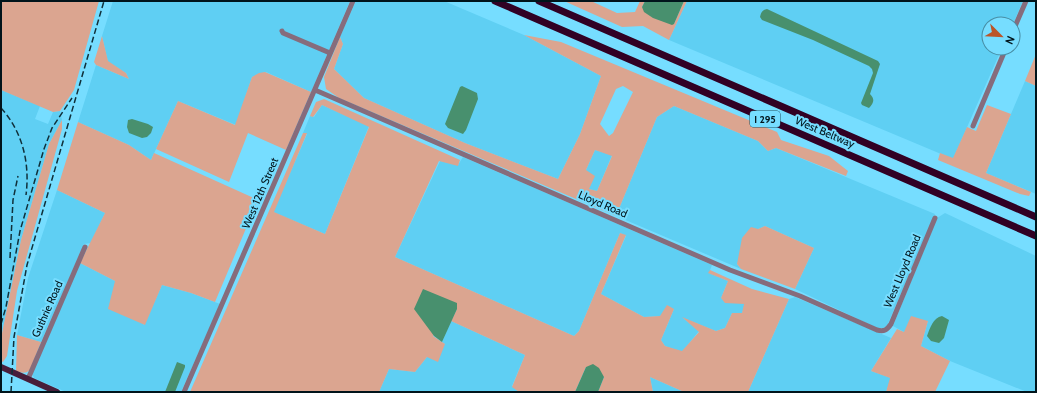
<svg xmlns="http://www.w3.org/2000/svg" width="1037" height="393" font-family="Cabin,sans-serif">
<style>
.built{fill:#5fcff3}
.green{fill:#dba590;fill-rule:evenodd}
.water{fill:#48906e}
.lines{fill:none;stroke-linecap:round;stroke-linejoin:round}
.minor{stroke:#866c7c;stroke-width:5}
.major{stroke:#481e3a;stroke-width:6}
.highway{stroke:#310124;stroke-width:7}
.rail{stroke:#10303a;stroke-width:1.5;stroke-dasharray:6 3;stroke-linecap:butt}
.labels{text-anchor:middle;stroke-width:4;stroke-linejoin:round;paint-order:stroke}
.shield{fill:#76ddff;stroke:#23505f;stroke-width:1}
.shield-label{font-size:10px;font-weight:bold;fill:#00141b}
.street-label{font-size:11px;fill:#00141b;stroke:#76ddff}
</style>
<rect width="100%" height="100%" fill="#76ddff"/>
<!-- built -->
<path class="built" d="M113,1H350L311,92L266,72L252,77L236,125L178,101L151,160L129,145L78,122L96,65L129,79L126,73L108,62L102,36Z
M356,1H444L524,35L601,76L580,134L558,179L465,143L364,98L334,69L343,44L340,37Z
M687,1H1023L1013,24H989V48H1002L953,159L669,40Z
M1025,81L1036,86V194L986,173Z
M1,90L40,106L35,119L48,124L53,112L60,111L62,120L49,144L21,240L1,338Z
M322,105L369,126L325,234L273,212L307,134L303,133L310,116L314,117Z
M674,106L758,141L768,151L776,148L935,214L887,326L883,328H877L795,289L814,248L765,226L758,229L737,264L741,269L616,216L657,117Z
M595,150L612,155L597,191L589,189L586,170Z
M463,157L712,265L709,273L728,281L721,298L745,304L742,313H732L725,328L716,331L683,318L699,331L682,352L665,346L661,340L674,309L660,316L644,317L601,294L626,236L620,233L579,331L574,336L395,257L440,161L458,165Z
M57,190L105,213L91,243L84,244L41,342L17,335L28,278Z
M945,213L1036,256V392H1027L950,361L921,346L928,321L904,332L893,326L937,218Z
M80,263L115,281L144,325L162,285L191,293L220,304L181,392H66L34,378L32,374Z
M795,297L891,338L871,371L891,378L886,392H748L789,299Z
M451,321L525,355L512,386L519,392H379L389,369L415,372L427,357L445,344L442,342Z
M650,377L684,392H653Z"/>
<!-- green -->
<path class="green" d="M1,1H99L74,90L60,111L53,112L1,90Z
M564,1H591L617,13L635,12L640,1H645L642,7L674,24L684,1H687L669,40L643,26L622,27Z
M524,35L561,42L777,132L781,140L829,156L848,171L846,176L776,148L768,151L758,141L674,106L657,117L616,216L339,98L326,89L324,77L340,37L343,44L334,69L364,98L465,143L558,179L580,134L601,76ZM623,86L633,92L613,133L609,136L600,124L616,89ZM595,150L612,156L597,191L589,189L595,176L586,170Z
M102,36L108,61L126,73L129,79L96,65L94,62Z
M1036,54V86L1025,81Z
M265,72L311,92L286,150L248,133L229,182L156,149L178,101L235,125L252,77L259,73Z
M324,99L460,160L458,166L439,161L395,257L574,336L579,331L620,233L626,235L601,294L644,317L660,316L667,305L674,309L661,340L665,346L682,351L699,332L682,317L716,331L725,328L732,313H742L744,304L725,303L721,298L728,281L708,273L710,270L752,289L789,299L748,392H684L650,377L653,392H598L604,377L586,367L575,392H519L512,387L525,355L451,321L457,309L433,336L445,344L438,362L427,357L415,372L389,369L379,392H190L303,133H307L274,212L325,234L369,127L322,105L313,117L310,116L316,102Z
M987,105L1011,114L986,173L1031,192L1029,196L1020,194L938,160L940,153L953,158L967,127L976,131Z
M62,120V129L17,291L7,356L3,362L1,361V338L21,240L49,144Z
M78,122L129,145L151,160L154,153L258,200L215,302L191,293L162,285L145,325L108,309L115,281L80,263L105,213L57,190Z
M765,226L814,248L795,289L741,269L737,264L742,238L751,227L758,229Z
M911,316L928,321L921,346L950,361L935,392H886L890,378L871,371L897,329L904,332Z
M17,335L41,342L30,370C25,374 22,373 16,371Z"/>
<!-- water -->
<path class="water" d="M645,1H684L674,24L672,25L653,18L644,12L642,7Z
M767,9L878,61L880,64L870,94C875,99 874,103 869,108L862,105L861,103L873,73L872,69L869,66L813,40L762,20L760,17C761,13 762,10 767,9Z
M462,86L477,93L478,99L466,130L463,134L448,128L445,124L460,87Z
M132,119L148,124L153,127L151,133L147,137L142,138L129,133L127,127L128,120Z
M423,289L457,303V309L442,342L434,336L414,309Z
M942,316L949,320L944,338L939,343L931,341L927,336C930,328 933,318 942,316Z
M177,362L185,365V367L175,392H165Z
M593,364L599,368L604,377L598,392H575L586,367Z"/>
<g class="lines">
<!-- minor -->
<path class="minor" d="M282,31L283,33L330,53
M1013,31L1026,1
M315,90L730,270L800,296L877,330C884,332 887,330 891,324L935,218
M973,126L1006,48
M28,379L85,247
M184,392L353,1"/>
<!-- major -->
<path class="major" d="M1,367L57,392"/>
<!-- highway -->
<path class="highway" d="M495,1L1036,236
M539,1L1036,217"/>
<!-- rail -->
<path class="rail" d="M1,108C23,132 30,164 26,195
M10,258L13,200L18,176
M1,324L6,307L20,231L44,149L52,128L72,98
M11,392L14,337L27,265L104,1"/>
</g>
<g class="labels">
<!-- shield labels -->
<rect class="shield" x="750" y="111" width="30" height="16" rx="3"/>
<g class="shield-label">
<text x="765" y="123">I 295</text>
</g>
<!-- street labels -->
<g class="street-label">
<text transform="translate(825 132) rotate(23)" y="4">West Beltway</text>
<text transform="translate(260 193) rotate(-67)" y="4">West 12th Street</text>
<text transform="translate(603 204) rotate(23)" y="4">Lloyd Road</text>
<text transform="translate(902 271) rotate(-67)" y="4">West Lloyd Road</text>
<text transform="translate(47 309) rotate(-66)" y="4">Guthrie Road</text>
</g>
</g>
<!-- border -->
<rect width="1037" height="393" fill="none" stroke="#00141b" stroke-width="4"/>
<!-- north arrow -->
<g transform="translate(1001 36) rotate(114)"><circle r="19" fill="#76ddff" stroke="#478da4"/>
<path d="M0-3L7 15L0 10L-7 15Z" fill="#bb5529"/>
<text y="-6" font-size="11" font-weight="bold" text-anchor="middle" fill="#00141b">N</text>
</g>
</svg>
